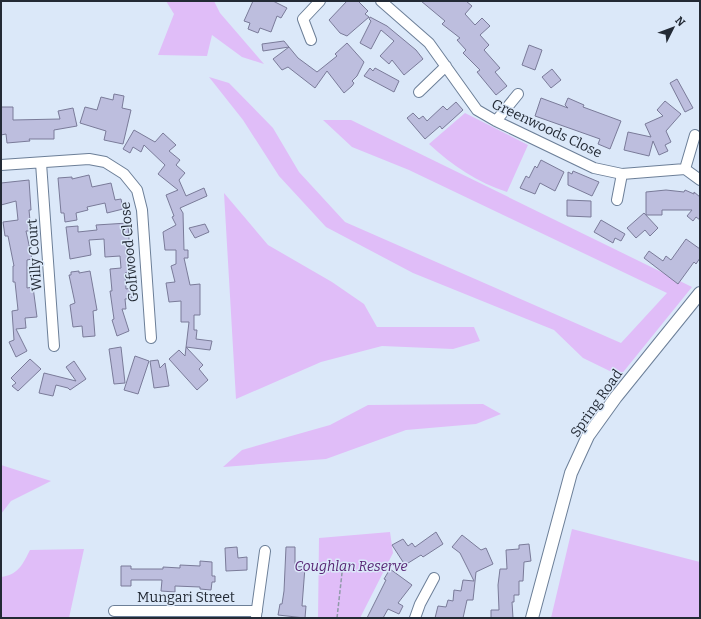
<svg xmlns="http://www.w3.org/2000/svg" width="701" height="619" font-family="Bitter,serif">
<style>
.green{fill:#e0bdf8}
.building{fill:#bdbede;stroke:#7a7b99}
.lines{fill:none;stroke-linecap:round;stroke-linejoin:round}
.minor-casing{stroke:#6c7f98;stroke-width:12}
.major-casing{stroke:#6c7f98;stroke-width:14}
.path{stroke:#8f9aa8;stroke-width:1.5;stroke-dasharray:4 2;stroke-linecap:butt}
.minor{stroke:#fff;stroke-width:10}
.major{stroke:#fff;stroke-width:12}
.labels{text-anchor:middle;stroke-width:3;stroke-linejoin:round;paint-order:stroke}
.street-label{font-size:14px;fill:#232a35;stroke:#dbe8f9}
.park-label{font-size:14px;font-style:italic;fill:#592675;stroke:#dbe8f9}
</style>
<rect width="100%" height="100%" fill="#dbe8f9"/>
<!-- green -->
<path class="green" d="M166,1H214L220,13L264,64L242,57L212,35L207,56L158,55L174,14Z
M209,77L229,83L273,128L299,172L345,222L621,343L667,293L409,170L352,147L323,120H351L692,287L620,376L583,358L554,330L413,273L326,227L279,176L243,120Z
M465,113L528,145L507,192C477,182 453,166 429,144Z
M224,193L268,245L332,282L364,304L377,327H474L480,341L453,349L382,346L321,362L236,399Z
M483,404L501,414L476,424L406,430L326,459L223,467L242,450L330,425L368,405Z
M1,465L51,481L11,501L1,514Z
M572,529L700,562V618H551Z
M390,532L393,553L360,618H318L319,538Z
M84,549L69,618H1V577C18,575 23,564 30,550Z"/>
<!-- building -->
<path class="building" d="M253,1H273L287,8L281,18L277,16L271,32L260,28L258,33L248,29L250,23L244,21Z
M347,1H358L368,11L365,14L369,17L347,36L340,33L329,20Z
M421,1H466L472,6L465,14L475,25L482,18L490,26L480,35L489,45L484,50L500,68L495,72L507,86L496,95L477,72L480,70L463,53L466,50L457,40L460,38L442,24L445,21Z
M370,17L387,26L416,50L423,59L404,75L392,60L389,64L380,56L394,41L381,30L371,49L360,43L371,21L369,19Z
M284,41L298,58L317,72L337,56L335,54L347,43L364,62L357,76L352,81L354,83L352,86L344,93L327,71L315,88L288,67L282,70L273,59L289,47L263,51L262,44Z
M529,45L542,50L535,70L522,65Z
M370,68L373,71L375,68L399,81L394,92L364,76Z
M552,69L561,80L551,88L542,77Z
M677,79L693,108L685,112L670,83Z
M114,94L124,96L122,108L131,110L123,144L104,140L106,131L80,123L85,107L97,110L101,97L113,100Z
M541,98L568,108L565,105L568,98L584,105L583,107L621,121L610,149L598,144L600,139L535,116Z
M665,101L681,114L666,131L671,142L665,145L668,151L659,155L653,141L649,156L624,150L628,132L651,137L645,124L663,116L657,110Z
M456,102L463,110L442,129L440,126L425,139L407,118L413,113L419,119L423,116L427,121L443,106L447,110Z
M1,107H13V120L60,119L58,111L73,108L77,126L54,130V139H29L30,141L7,143L6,134L1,135Z
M134,130L155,142L163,133L176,145L169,151L180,160L176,165L185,173L179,180L186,196L204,188L207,196L180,208L183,213L184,250H188V258H184L190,285L200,284V315H194V330H197L196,339L212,341L210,350L186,347L203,365L199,369L208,380L197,390L169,359L179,350L185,356L189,322H181V301L169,302L166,283L175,282L171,266L176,264V250H165L163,232L176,225L172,217L174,216L166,195L178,190L158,174L165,165L144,145L141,152L133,147L130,153L123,149Z
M541,160L564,172L555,191L540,183L535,194L520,188L526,176L529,178L535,166L537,168Z
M573,171L599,182L592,196L568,185V172L572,174Z
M89,175L92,187L111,183L115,200L121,199L123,209L107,213L105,203L87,207L88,210L76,213L77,220L65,222L64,213H61L58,178L72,177V179Z
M29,180L31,210H29L31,231H26L32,259L27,260V288L33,287L37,317L25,318L26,328L16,329L27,351L16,357L9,342L14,340L12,311L18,310L15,282H13V266H14L8,236H5L3,222L18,220L16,201L1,205V183Z
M666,190L684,192L685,190L694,194V192L700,197V220L696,217L693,221L687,216L692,210H662V215H646V192Z
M567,200L591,201V217L567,216Z
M644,213L658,228L650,236L645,230L636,238L627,228Z
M601,220L625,234L621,241L615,238L613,243L594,232Z
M128,223L131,272L125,273L126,289L131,288L132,298L125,299L126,309H122L129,331L117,336L112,320L114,319L110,291H112L110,269L121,268L120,256L105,257L104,239L89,240L91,255L70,259L66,227L78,226V232L97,230L96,225Z
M205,224L209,232L195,238L189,228Z
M686,239L700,249V258L696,264L694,262L678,284L644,258L649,251L663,261L666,256L671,260Z
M79,271V273L90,271L97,310L93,311L95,336L83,337L82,326L73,327L70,305L75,303L69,275H71V272Z
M121,347L125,383L114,384L109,349Z
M135,356L149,361L138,394L124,390Z
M30,359L41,369L18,391L12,386L16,383L11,378Z
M158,360L160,368L165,363L169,386L154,388L150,361Z
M74,361L86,379L70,390L68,388L56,385L53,396L39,393L44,373L76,381L66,367Z
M436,532L443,544L423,557L421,555L405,565L392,545L403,539L408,546L412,543L415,547Z
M462,535L481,550L486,548L493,564L476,572L473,600H467L463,618H435L438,606L446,607L448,600L453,601L454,590L461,591L463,580L474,581L460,553L452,547Z
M529,544L531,561L524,562L523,581H519V595H514V602H512L513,618H491V610H499L498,585L500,569H507L506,550L519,549V545Z
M237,547L238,558L247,557V570L226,571L225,548Z
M286,547H295V566L305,567L302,606H306L305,618L278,615L280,604H282L284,591Z
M200,561L212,562V576H215V582H212L211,590L200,589V587L175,586V592L161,591L162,580H131V586H121V566H131V569H163V567L180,568V565L200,566Z
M390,569L412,585L398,603L403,606L399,614L388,609L383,618H367L386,580L384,579Z"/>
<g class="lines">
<defs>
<path id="minor" d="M381,1L429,43L477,110L496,121L594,168L622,174L685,169L700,180
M311,40L303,19L320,1
M419,92L446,66
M496,121L518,94
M41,163L54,346
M1,165L89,159L105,162L124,174L137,190L142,210L151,338
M685,169L695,135
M617,200L622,174
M114,611H257
M256,616L265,551
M415,618L420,604L434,578"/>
<path id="major" d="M532,618L571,473L588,436L616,397L700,293"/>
</defs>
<!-- minor casing -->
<use href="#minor" class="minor-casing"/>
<!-- major casing -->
<use href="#major" class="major-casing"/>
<!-- path -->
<path class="path" d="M337,618L343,564"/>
<!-- minor -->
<use href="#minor" class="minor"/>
<!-- major -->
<use href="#major" class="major"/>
</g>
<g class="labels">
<!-- street labels -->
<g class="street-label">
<text transform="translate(547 128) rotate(25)" y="5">Greenwoods Close</text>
<text transform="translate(129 252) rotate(-95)" y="5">Golfwood Close</text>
<text transform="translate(34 255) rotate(-94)" y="5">Willy Court</text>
<text transform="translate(596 403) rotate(-55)" y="5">Spring Road</text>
<text x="186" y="602">Mungari Street</text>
</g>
<!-- park labels -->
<g class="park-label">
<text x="351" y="571">Coughlan Reserve</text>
</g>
</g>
<!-- border -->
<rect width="701" height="619" fill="none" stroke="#232a35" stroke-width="4"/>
<!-- north arrow -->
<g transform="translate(673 28) rotate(48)" stroke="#dbe8f9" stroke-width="3" paint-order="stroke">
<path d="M0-3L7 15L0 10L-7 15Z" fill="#232a35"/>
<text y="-6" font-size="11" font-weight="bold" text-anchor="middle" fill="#232a35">N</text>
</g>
</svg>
